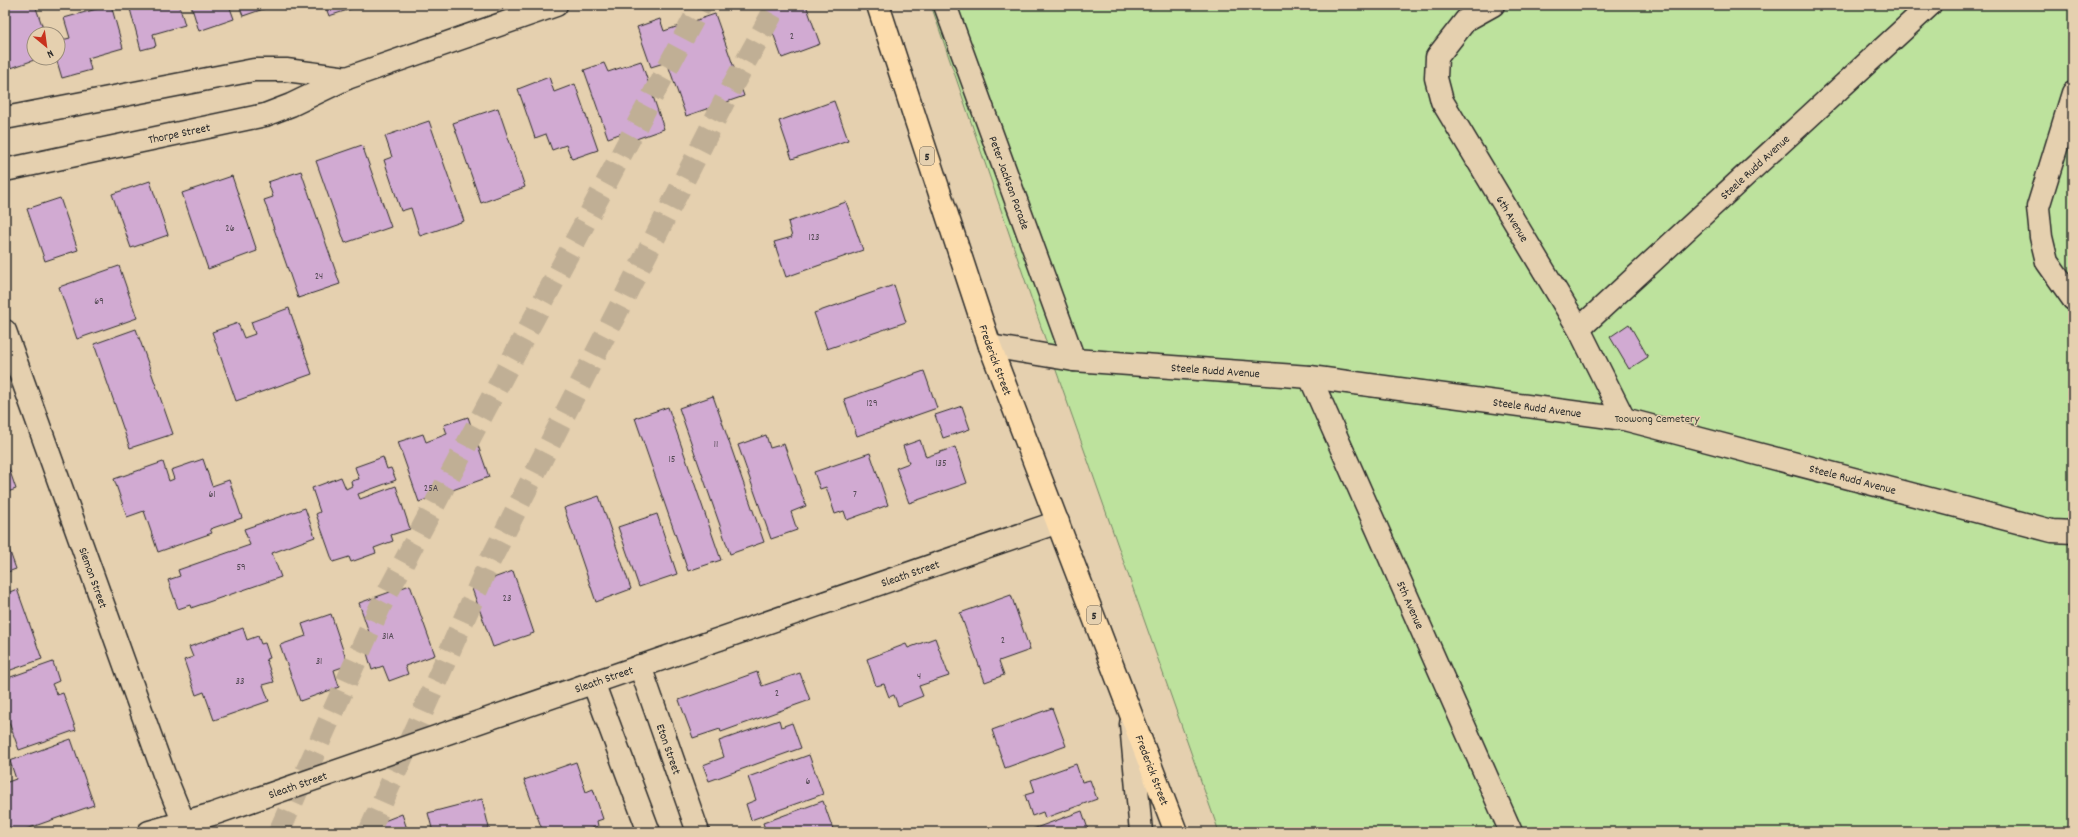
<svg xmlns="http://www.w3.org/2000/svg" width="2078" height="837" font-family="Dekko,sans-serif">
<style>
.green{fill:#bde29d;stroke:#748664}
.building{fill:#d1aad2;stroke:#2b2b2b}
.lines{fill:none;stroke-linecap:round;stroke-linejoin:round}
.highway-tunnel{stroke:#c0af95;stroke-width:22;stroke-dasharray:22 11;stroke-linecap:butt}
.minor-casing{stroke:#2b2b2b;stroke-width:25}
.highway-casing{stroke:#2b2b2b;stroke-width:25}
.minor{stroke:#e5d0af;stroke-width:22}
.highway{stroke:#fcdcac;stroke-width:22}
.labels{text-anchor:middle;stroke-width:3;stroke-linejoin:round;paint-order:stroke}
.number-label{font-size:10px;fill:#544b55}
.shield{fill:#e5d0af;stroke:#635c53;stroke-width:1}
.shield-label{font-size:11px;font-weight:bold;fill:#2b2b2b}
.street-label{font-size:12px;fill:#2b2b2b;stroke:#e5d0af}
.park-label{font-size:12px;fill:#3a3d36;stroke:#e5d0af}
</style>
<rect width="100%" height="100%" fill="#e5d0af"/>
<filter id="ink" filterUnits="userSpaceOnUse"><feTurbulence type="fractalNoise" baseFrequency=".025" numOctaves="2"/><feDisplacementMap in="SourceGraphic" scale="8" xChannelSelector="R" yChannelSelector="G"/><feConvolveMatrix kernelMatrix="1 2 1 2 8 2 1 2 1" color-interpolation-filters="sRGB"/></filter>
<g filter="url(#ink)">
<!-- green -->
<path class="green" d="M931,5H2073V832H1219L1051,356Z"/>
<!-- building -->
<path class="building" d="M5,5H35L45,34H34V58H40L11,68L5,51Z
M111,5L123,48L88,58L91,70L62,78L56,58H58V41L70,38L64,18Z
M129,5H179L185,25L153,34L156,46L141,50Z
M191,5H229L234,19L199,31Z
M239,5H275L243,16Z
M325,5H363L329,16Z
M763,5H806L820,44L782,58Z
M715,14L744,96L686,116L667,62L651,67L637,27L660,19L664,31Z
M641,61L664,129L625,143L622,133L608,138L584,70L604,63L608,72Z
M549,77L554,92L575,84L598,150L572,159L566,145L552,150L546,134L535,138L518,89Z
M834,101L848,140L792,159L779,121Z
M498,108L525,187L481,203L453,123Z
M429,121L464,221L420,236L411,208L401,211L384,160L392,157L385,136Z
M362,145L391,227L345,243L316,161Z
M301,171L340,284L298,298L264,200L273,197L268,182Z
M232,176L257,251L208,269L182,193Z
M150,181L168,235L131,248L112,194Z
M60,198L78,250L45,261L27,209Z
M846,202L863,250L786,277L774,242L792,237L788,222Z
M119,266L137,318L77,339L59,287Z
M894,285L906,322L827,349L814,313Z
M289,308L312,374L236,401L212,332L238,323L244,338L255,334L251,322Z
M1629,324L1648,357L1629,369L1610,337Z
M136,329L173,434L130,448L94,344Z
M924,371L937,408L857,436L844,399Z
M713,396L764,542L730,554L679,408Z
M962,406L970,429L943,438L935,415Z
M668,407L721,560L688,571L635,418Z
M468,417L489,477L419,502L398,442L423,434L426,442L447,434L444,425Z
M766,435L770,448L784,444L806,506L791,512L797,530L771,539L738,445Z
M920,440L926,457L955,447L967,483L909,503L896,468L909,463L903,446Z
M870,453L888,505L847,520L844,511L835,514L826,487L820,489L814,472Z
M5,457L16,489L5,493Z
M383,457L387,469L391,468L396,480L358,494L360,499L396,486L410,529L391,535L393,541L374,548L376,553L351,562L349,557L333,562L316,514L320,512L312,488L341,477L346,489L352,486L351,481L359,479L355,467Z
M203,459L212,486L229,480L242,518L210,529L212,533L158,552L144,511L127,517L114,479L163,462L169,481L174,479L171,470Z
M599,496L631,589L596,602L564,508Z
M305,508L315,537L272,553L281,577L191,608L190,605L178,609L168,580L180,576L178,570L250,545L244,529Z
M657,514L677,574L639,587L618,527Z
M5,538L16,569L5,573Z
M513,571L534,633L493,647L471,586Z
M410,585L435,655L405,666L408,674L389,681L383,666L372,670L364,643L372,641L359,603Z
M17,589L42,659L5,672V594Z
M1011,595L1030,650L999,661L1004,675L985,682L960,613Z
M331,614L348,665L334,670L339,687L300,701L280,645L306,636L302,624Z
M243,628L247,640L258,636L261,644L265,643L270,658L266,659L274,682L263,685L269,701L214,720L204,692L196,695L184,660L193,657L189,647Z
M935,638L949,676L919,686L923,696L898,706L894,695L889,697L884,684L876,686L867,659L906,644L908,648Z
M53,662L59,681L52,684L57,695L63,693L76,730L19,750L7,717L5,718V679Z
M757,672L762,686L800,673L810,700L721,732L720,729L693,738L679,700Z
M1052,708L1066,746L1005,768L992,730Z
M779,720L781,727L792,723L801,748L709,781L703,765L724,757L719,741Z
M71,739L94,805L18,832H11L5,816V783L16,779L10,761Z
M809,755L823,794L751,820L746,804L756,800L748,777Z
M576,762L586,792L593,789L603,819L597,821L598,826L581,832H543L524,780Z
M1076,764L1082,782L1090,780L1097,799L1045,818L1043,812L1032,816L1025,795L1035,792L1031,780Z
M482,799L490,832H433L428,813Z
M823,801L834,832H766L763,823Z
M1082,811L1089,832H1034L1033,829Z
M402,814L408,832H376L374,825Z"/>
<g class="lines">
<!-- highway-tunnel -->
<path class="highway-tunnel" d="M279,832L380,607L701,5
M369,832L489,563L729,92L777,5"/>
<defs>
<g id="minor">
<path id="s1" d="M945,5L1074,360"/>
<path id="s2" d="M1493,5L1466,20L1437,57L1436,78L1442,101L1579,329L1624,419"/>
<path d="M2073,93L2038,207L2041,237L2047,262L2073,299"/>
<path d="M5,118L254,70H286L347,78"/>
<path id="s3" d="M5,170L265,115L291,105L347,78L556,5"/>
<path id="s4" d="M1579,329L1930,5"/>
<path id="s5" d="M5,331L164,774L184,823L193,832"/>
<path id="s6" d="M990,346L1074,360L1310,377L1624,419L2052,531L2073,532"/>
<path id="s7" d="M1310,377L1511,832"/>
<path id="s8" d="M640,666L698,832"/>
<path d="M593,682L649,832"/>
<path d="M1131,724L1141,832"/>
<path id="s9" d="M149,832L213,814L1058,522"/>
</g>
<g id="highway">
<path id="s10" d="M878,5L990,346L1176,832"/>
</g>
</defs>
<!-- minor casing -->
<use href="#minor" class="minor-casing"/>
<!-- highway casing -->
<use href="#highway" class="highway-casing"/>
<!-- minor -->
<use href="#minor" class="minor"/>
<!-- highway -->
<use href="#highway" class="highway"/>
</g>
</g>
<g class="labels">
<!-- number labels -->
<g class="number-label">
<text x="792" y="39">2</text>
<text x="230" y="231">26</text>
<text x="814" y="240">123</text>
<text x="319" y="279">24</text>
<text x="99" y="304">69</text>
<text x="872" y="406">129</text>
<text x="716" y="447">11</text>
<text x="672" y="462">15</text>
<text x="941" y="466">135</text>
<text x="431" y="491">25A</text>
<text x="212" y="497">61</text>
<text x="855" y="497">7</text>
<text x="241" y="570">59</text>
<text x="507" y="601">23</text>
<text x="388" y="639">31A</text>
<text x="1003" y="643">2</text>
<text x="319" y="664">31</text>
<text x="919" y="679">4</text>
<text x="240" y="684">33</text>
<text x="777" y="696">2</text>
<text x="808" y="784">6</text>
</g>
<!-- shield labels -->
<g class="shield">
<rect x="920" y="147" width="14" height="18" rx="3"/>
<rect x="1087" y="606" width="14" height="18" rx="3"/>
</g>
<g class="shield-label">
<text x="927" y="160">5</text>
<text x="1094" y="619">5</text>
</g>
<!-- street labels -->
<g class="street-label">
<text dy="4" stroke="none"><textPath href="#s3" startOffset="178">Thorpe Street</textPath></text>
<text dy="4" stroke="none"><textPath href="#s4" startOffset="239">Steele Rudd Avenue</textPath></text>
<text dy="4" stroke="none"><textPath href="#s1" startOffset="189">Peter Jackson Parade</textPath></text>
<text dy="4" stroke="none"><textPath href="#s2" startOffset="260">6th Avenue</textPath></text>
<text dy="4" stroke="none"><textPath href="#s10" startOffset="374">Frederick Street</textPath></text>
<text dy="4" stroke="none"><textPath href="#s6" startOffset="227">Steele Rudd Avenue</textPath></text>
<text dy="4" stroke="none"><textPath href="#s6" startOffset="551">Steele Rudd Avenue</textPath></text>
<text dy="4" stroke="none"><textPath href="#s6" startOffset="875">Steele Rudd Avenue</textPath></text>
<text dy="4" stroke="none"><textPath href="#s9" startOffset="804">Sleath Street</textPath></text>
<text dy="4" stroke="none"><textPath href="#s5" startOffset="262">Siemon Street</textPath></text>
<text dy="4" stroke="none"><textPath href="#s7" startOffset="249">5th Avenue</textPath></text>
<text dy="4" stroke="none"><textPath href="#s9" startOffset="480">Sleath Street</textPath></text>
<text dy="4" stroke="none"><textPath href="#s8" startOffset="88">Eton Street</textPath></text>
<text dy="4" stroke="none"><textPath href="#s10" startOffset="813">Frederick Street</textPath></text>
<text dy="4" stroke="none"><textPath href="#s9" startOffset="156">Sleath Street</textPath></text>
</g>
<!-- park labels -->
<g class="park-label">
<text x="1657" y="422">Toowong Cemetery</text>
</g>
</g>
<!-- margin -->
<rect width="2078" height="837" fill="none" stroke="#e5d0af" stroke-width="20"/>
<rect x="10" y="10" width="2058" height="817" fill="none" stroke="#2b2b2b" stroke-width="1.5" filter="url(#ink)"/>
<!-- north arrow -->
<g transform="translate(46 46) rotate(151)"><circle r="19" fill="#e5d0af" stroke="#9b8e7a"/>
<path d="M0-3L7 15L0 10L-7 15Z" fill="#c8321e"/>
<text y="-6" font-size="11" font-weight="bold" text-anchor="middle" fill="#2b2b2b">N</text>
</g>
</svg>
